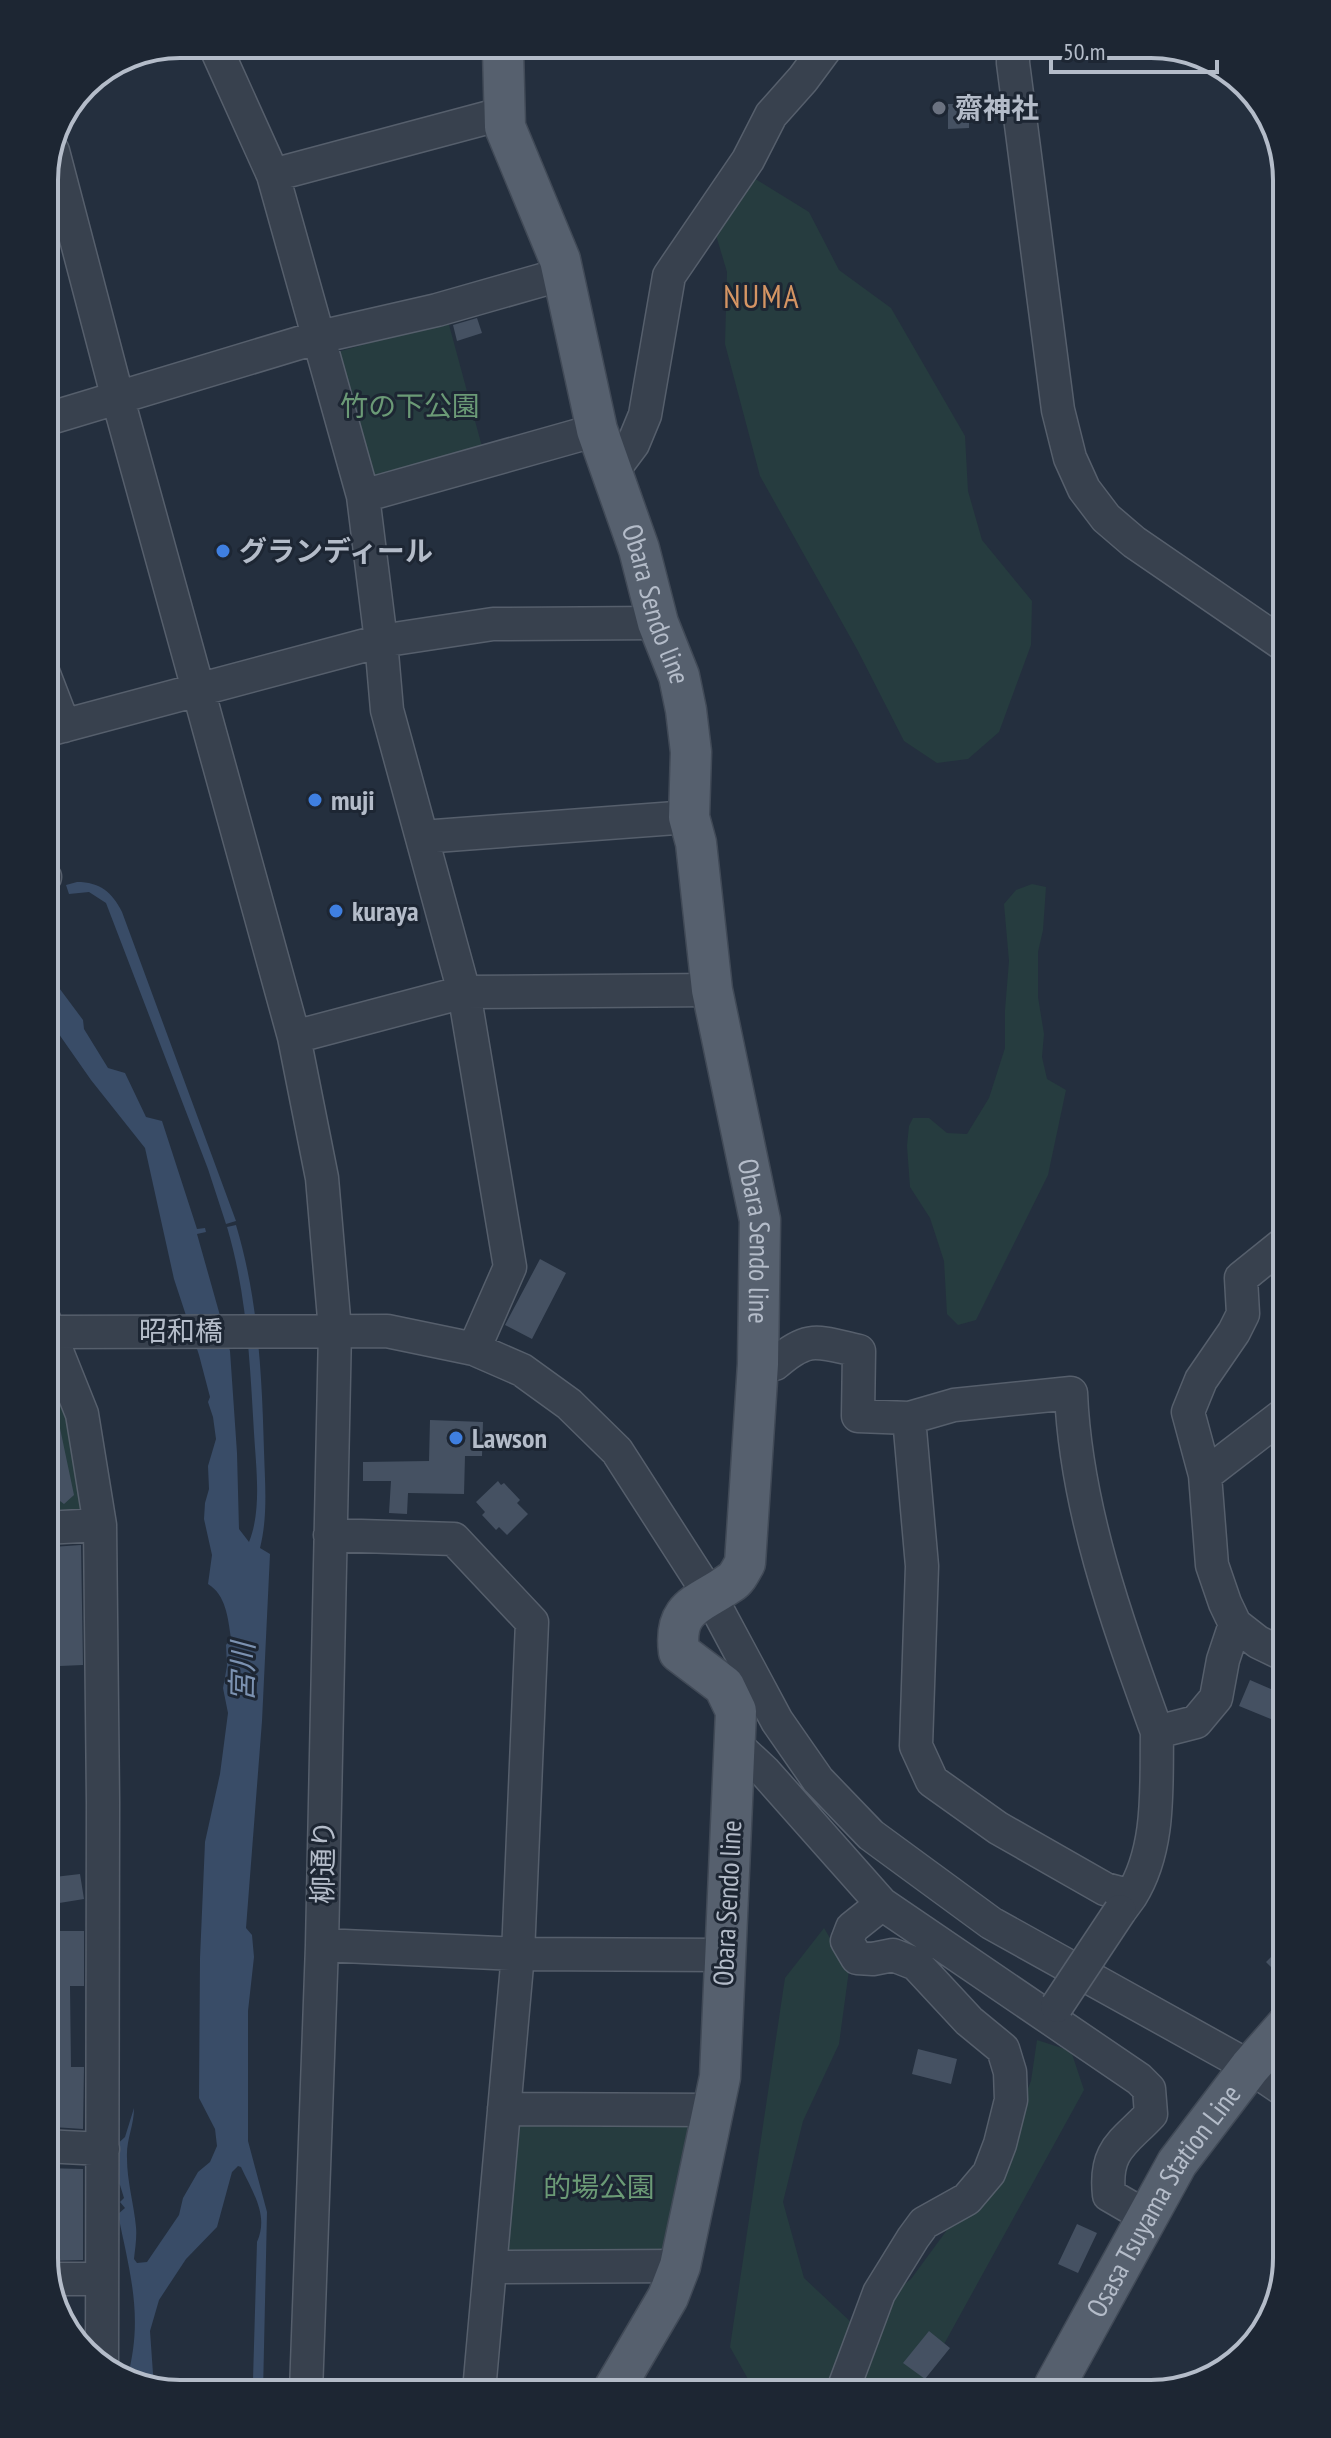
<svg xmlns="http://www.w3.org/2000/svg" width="1331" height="2438" font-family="'PT Sans Narrow','Noto Sans JP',sans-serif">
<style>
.green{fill:#263c3f}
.water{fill:#394c67}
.building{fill:#455162}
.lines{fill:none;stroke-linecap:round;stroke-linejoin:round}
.minor-casing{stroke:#565f6c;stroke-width:35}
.major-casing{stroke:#414a57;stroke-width:43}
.minor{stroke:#38414e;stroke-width:32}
.major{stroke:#56606e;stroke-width:40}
.minor-bridge-casing{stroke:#565f6c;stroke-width:35;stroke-linecap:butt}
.minor-bridge{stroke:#38414e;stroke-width:32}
.worship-dot{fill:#6b7280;stroke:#1d2633;stroke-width:3}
.shop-dot{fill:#3f7fe0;stroke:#1d2633;stroke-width:3}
.labels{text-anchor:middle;stroke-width:6;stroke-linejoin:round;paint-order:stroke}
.poi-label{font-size:28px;font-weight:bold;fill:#b4bcc9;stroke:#1d2633;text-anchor:start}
.park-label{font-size:28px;fill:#6b9a76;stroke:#1d2633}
.street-label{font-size:28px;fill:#b4bcc9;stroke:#1d2633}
.water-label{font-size:30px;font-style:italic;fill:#7c92b1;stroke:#1d2633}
.quarter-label{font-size:32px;letter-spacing:2px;fill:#d59563;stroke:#1d2633}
.rim{fill:none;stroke:#b4bcc9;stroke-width:4}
</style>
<rect width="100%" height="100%" fill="#242f3e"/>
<!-- green -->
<path class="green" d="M744,172L809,212L839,270L891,308L965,436L968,491L982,540L1032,601L1031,645L999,732L968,759L937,763L904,741L858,651L760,476L725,344L727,272L713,225Z
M448,321L484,454L376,483L336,358L341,351Z
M1032,884L1046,887L1043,930L1038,952V997L1044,1034L1042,1057L1047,1079L1066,1090L1048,1175L976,1320L958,1325L947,1314L944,1261L930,1218L910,1187L907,1146L909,1126L913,1118H929L947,1133L967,1134L989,1098L1005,1048V1010L1009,961L1004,904L1016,890Z
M44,1354L73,1424L83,1514L44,1515Z
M824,1928L849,1970L839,2044L803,2121L783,2202L804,2278L853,2324L911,2279L947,2230L991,2192L1012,2126L1031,2081L1037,2040L1071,2051L1084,2090L921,2386L753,2388L730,2347L785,1978Z
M529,2119L692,2123L669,2253L513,2254L504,2243L516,2126Z"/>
<!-- water -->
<path class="water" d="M77,882C100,882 112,892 122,912L236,1221L226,1224L208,1169L106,903L89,892L69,894L66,885Z
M44,963L45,969L83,1020L84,1029L108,1068L125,1073L146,1117L162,1121L197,1229L205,1228L206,1232L197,1234L230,1351L237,1453L239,1529L249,1542C262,1510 256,1467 254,1433C250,1364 247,1294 227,1227L236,1225C258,1298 262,1374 264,1451C265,1484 268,1516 260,1548L270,1554L262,1721L246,1928L252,1935L254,1957L248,2011V2141L267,2212L263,2393H247L251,2390L253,2380L257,2242C269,2215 253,2193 241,2167L238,2166L232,2172L217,2227L186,2259L159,2300L150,2331L154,2388L127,2379C144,2317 130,2274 118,2214L125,2208L120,2202L124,2198L120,2185L116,2181L114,2147L125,2137L134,2108C134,2126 126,2140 127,2158C127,2182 134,2204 136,2227C137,2238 135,2249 134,2259L137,2263L147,2262L179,2215L183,2198L198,2172L210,2162L217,2146L215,2129L199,2098L200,1958L205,1842L220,1774L228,1713L223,1688L227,1666L226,1645L231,1638C228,1618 226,1595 208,1584L212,1555L204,1519L205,1503L209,1489L208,1466L216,1439L213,1417L208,1402L210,1397L199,1355L174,1279L145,1148L91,1080L47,1017L44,1012Z"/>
<!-- building -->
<path class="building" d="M948,104H976L975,122H969V128L948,129Z
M477,318L482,333L457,341L453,325Z
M540,1259L566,1273L532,1339L505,1325Z
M52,1390L74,1495L64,1504L56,1498L44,1500V1391Z
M430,1420L483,1422L482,1456H465L464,1494L408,1493L407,1514L389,1513L391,1481H363V1462L429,1461Z
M498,1481L501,1485L504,1483L520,1500L517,1503L528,1514L507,1535L499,1527L496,1530L482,1515L485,1512L476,1502Z
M81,1545L83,1665L60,1666V1653H55V1556L52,1557V1547Z
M1250,1680L1287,1696L1276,1721L1239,1706Z
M80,1874L84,1899L47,1905L46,1878Z
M51,1931H84V1986H70L71,2067H84L83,2129L53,2127L49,2068L46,2067L47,1993H53Z
M1287,1941V1983L1266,1962Z
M918,2049L957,2059L951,2084L912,2074Z
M44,2168L83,2169V2260L44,2261Z
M1077,2224L1097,2233L1078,2273L1058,2264Z
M929,2331L950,2348L925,2379L903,2363Z"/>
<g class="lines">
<defs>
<path id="minor" d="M1013,46V63L1058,410L1070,458L1084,489L1106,518L1134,542L1287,647
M218,53L273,175L363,496L381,641L387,710L464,992L510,1267L474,1349
M53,151L118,399L294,1037L322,1178L335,1330L322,1945L306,2392
M273,175L505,113
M44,420L319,337L437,310L563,274
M612,472L633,444L645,415L669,276L748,160L771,115L803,79L826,48
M363,496L597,430
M44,674L64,726
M44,731L381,641L493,624L658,623
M422,837L689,817
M44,876L45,877
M294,1037L464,992L712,990
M44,1319L82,1414L100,1525L103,1802L102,2368
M44,1332L387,1331L474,1349L522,1370L569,1404L617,1451L709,1594L777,1721L818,1780L871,1835L991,1923L1250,2067L1287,2092
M758,1364H775C809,1334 818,1342 859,1351L858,1416L909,1418L922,1566L916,1746L932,1781L998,1828L1105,1889L1131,1896L1120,1911
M909,1418L954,1405L1071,1393C1076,1510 1118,1624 1157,1732L1196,1722L1216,1698L1223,1660L1235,1624
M1205,1475L1287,1412
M44,1528L100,1525
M330,1535L454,1539L532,1622L518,1954L479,2391
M1287,1656L1258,1642L1235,1624L1225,1603L1212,1565L1205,1475L1188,1412L1201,1380L1234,1332L1243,1314L1241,1278L1287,1241
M736,1745L765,1772L882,1904L1139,2079L1149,2089L1151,2114C1124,2143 1104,2149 1109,2195L1147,2217
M1131,1896C1161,1848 1156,1787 1157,1732
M322,1945L518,1954L724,1955
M504,2109L713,2110
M44,2146L103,2149
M490,2267L680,2266
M48,2279H102
M844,2387L879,2293L913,2238L924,2223L967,2199L989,2173L1000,2144L1011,2100L1010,2072L1003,2049L969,2021L916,1964L893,1955L873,1959L857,1958L847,1941L852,1928L882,1904"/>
<g id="major">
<path id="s1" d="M503,51L505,127L560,260L597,430L639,549L658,623L679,676L686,710L691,752L689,817L696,843L712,990L760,1220L758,1364L745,1563C741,1570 737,1579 730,1583C699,1605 673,1606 679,1652L724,1686L736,1711L720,2077L680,2266L668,2297L614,2389"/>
<path id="s2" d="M1055,2385L1177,2163L1250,2067L1287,2025"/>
</g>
</defs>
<!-- minor casing -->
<use href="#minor" class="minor-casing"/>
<!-- major casing -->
<use href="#major" class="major-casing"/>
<!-- minor -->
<use href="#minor" class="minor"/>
<!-- major -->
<use href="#major" class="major"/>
<defs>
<path id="minor-bridge" d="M1057,2006L1120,1911"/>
</defs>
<!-- minor-bridge casing -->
<use href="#minor-bridge" class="minor-bridge-casing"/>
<!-- minor-bridge -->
<use href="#minor-bridge" class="minor-bridge"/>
</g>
<!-- markers -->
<circle class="worship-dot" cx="939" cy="108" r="8"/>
<g class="shop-dot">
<circle cx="223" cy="551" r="8"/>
<circle cx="315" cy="800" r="8"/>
<circle cx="336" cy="911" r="8"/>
<circle cx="456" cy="1438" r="8"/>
</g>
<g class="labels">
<!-- poi labels -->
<g class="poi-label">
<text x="955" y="118">齋神社</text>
<text x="239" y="561">グランディール</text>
<text x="331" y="810">muji</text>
<text x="352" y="921">kuraya</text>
<text x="472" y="1448">Lawson</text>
</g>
<!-- park labels -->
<g class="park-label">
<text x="410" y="416">竹の下公園</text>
<text x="599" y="2197">的場公園</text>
</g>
<!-- street labels -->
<g class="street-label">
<text dy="10" stroke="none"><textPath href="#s1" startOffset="578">Obara Sendo line</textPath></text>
<text dy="10" stroke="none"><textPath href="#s1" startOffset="1226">Obara Sendo line</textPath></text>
<text x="181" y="1341">昭和橋</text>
<text transform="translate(323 1862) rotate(-89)" y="10">柳通り</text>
<text transform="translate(727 1903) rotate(-87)" y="10">Obara Sendo line</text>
<text dy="10" stroke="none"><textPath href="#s2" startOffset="214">Osasa Tsuyama Station Line</textPath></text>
</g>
<!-- water labels -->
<g class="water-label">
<text transform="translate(243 1672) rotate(-89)" y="10">宮川</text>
</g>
<!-- quarter labels -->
<g class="quarter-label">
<text x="762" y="308">NUMA</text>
</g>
</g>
<!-- crop -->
<path d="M0 0H1331V2438H0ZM180 58H1151A122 122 0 0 1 1273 180V2258A122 122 0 0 1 1151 2380H180A122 122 0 0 1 58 2258V180A122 122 0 0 1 180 58Z" fill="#1d2633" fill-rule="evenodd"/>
<path class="rim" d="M180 58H1151A122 122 0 0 1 1273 180V2258A122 122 0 0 1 1151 2380H180A122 122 0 0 1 58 2258V180A122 122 0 0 1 180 58Z"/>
<!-- scale -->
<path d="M1051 60v12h166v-12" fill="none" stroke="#b4bcc9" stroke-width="4"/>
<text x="1063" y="60" font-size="24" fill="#b4bcc9" stroke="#1d2633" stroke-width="6" paint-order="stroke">50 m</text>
</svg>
